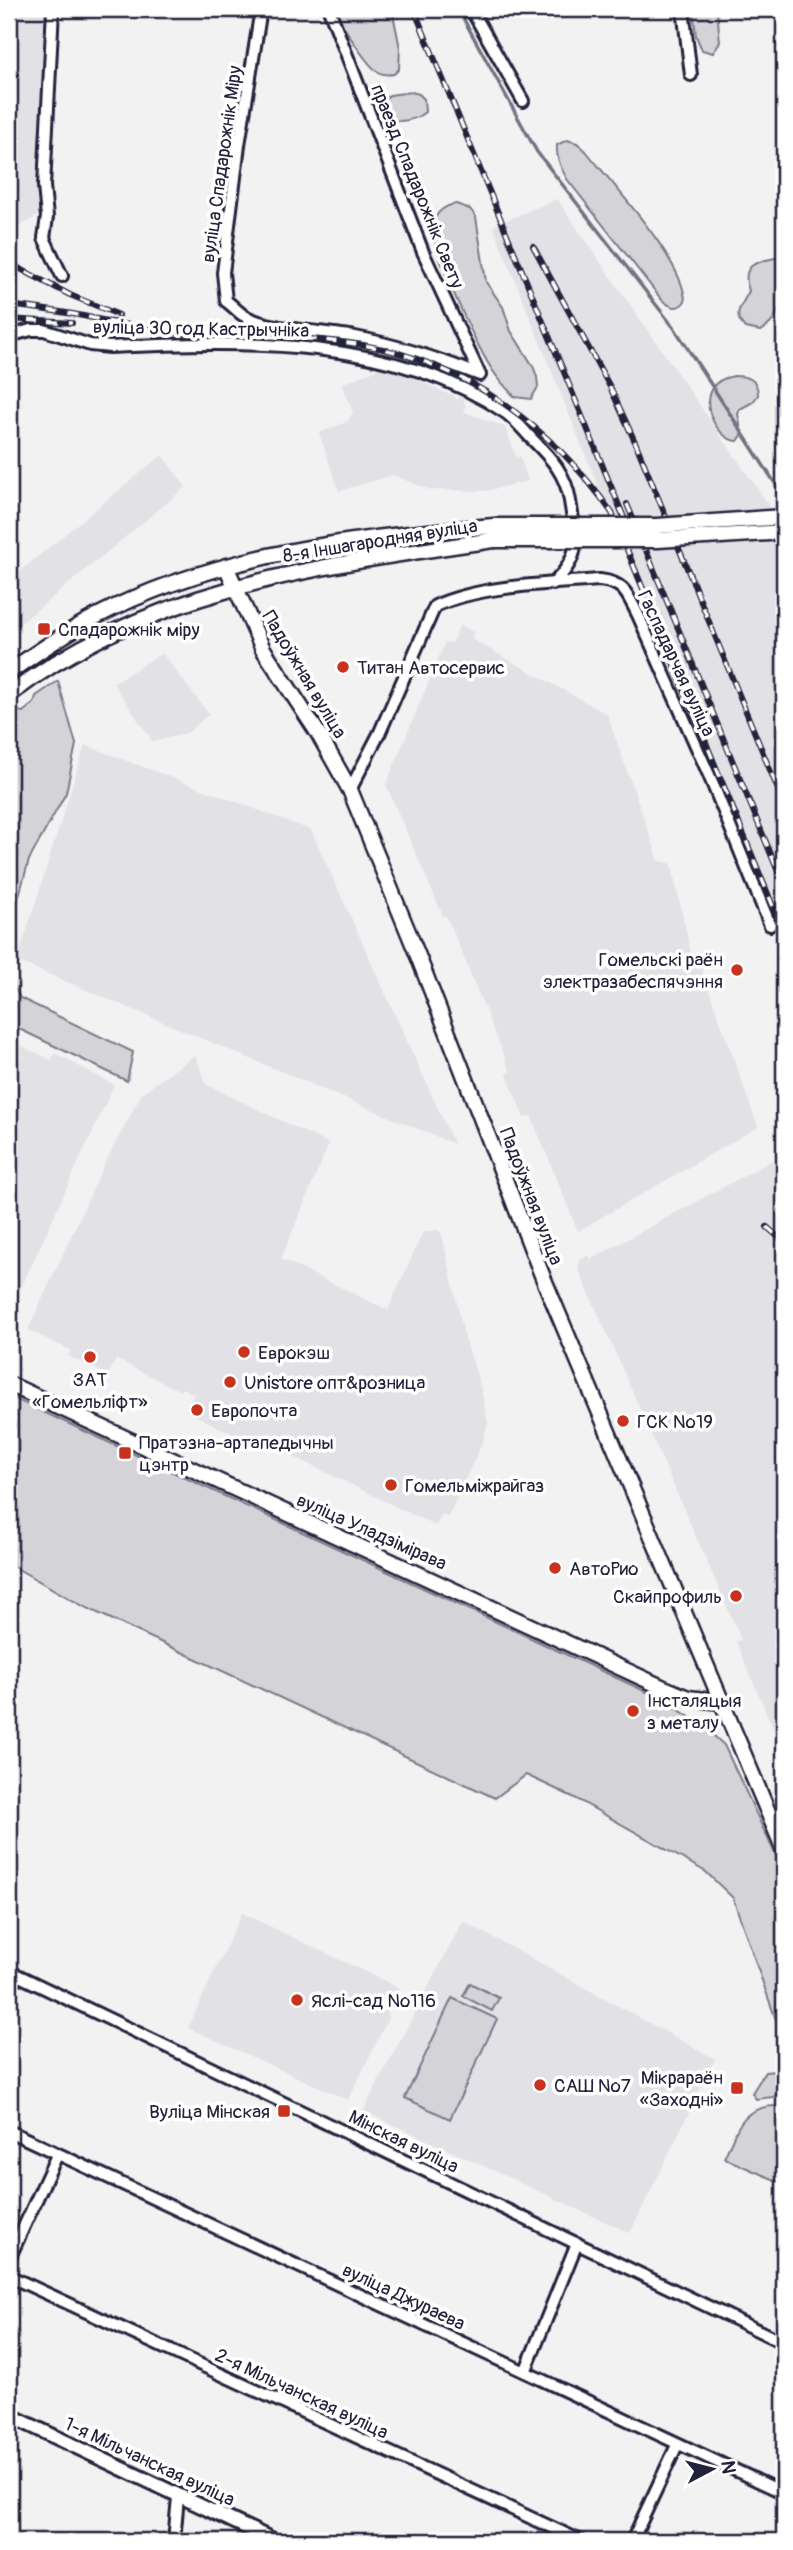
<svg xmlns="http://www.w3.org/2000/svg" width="793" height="2550" font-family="Pangolin,sans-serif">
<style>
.built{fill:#e2e2e6}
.green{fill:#d3d3d8;stroke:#7a7a8a;stroke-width:2}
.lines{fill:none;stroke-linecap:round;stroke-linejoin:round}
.stream{stroke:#727282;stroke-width:3.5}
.minor-casing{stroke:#22223b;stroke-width:16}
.tertiary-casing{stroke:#22223b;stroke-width:18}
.secondary-casing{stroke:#22223b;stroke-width:19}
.minor{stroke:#fff;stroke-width:10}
.tertiary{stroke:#fff;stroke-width:12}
.secondary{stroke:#fff;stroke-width:14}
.rail-casing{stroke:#22223b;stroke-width:6}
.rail{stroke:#fff;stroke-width:3.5;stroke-dasharray:10;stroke-linecap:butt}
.secondary-bridge-casing{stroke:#22223b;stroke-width:19;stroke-linecap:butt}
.secondary-bridge{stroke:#fff;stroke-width:14}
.poi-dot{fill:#c8321e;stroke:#fff;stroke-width:2.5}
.labels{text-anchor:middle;stroke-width:7;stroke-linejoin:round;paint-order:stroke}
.street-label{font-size:19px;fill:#22223b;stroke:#fff}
.poi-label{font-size:19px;fill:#22223b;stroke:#fff;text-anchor:start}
</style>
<rect width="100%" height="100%" fill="#f2f2f3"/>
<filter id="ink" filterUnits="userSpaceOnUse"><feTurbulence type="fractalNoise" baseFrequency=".0143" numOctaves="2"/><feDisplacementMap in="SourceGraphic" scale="14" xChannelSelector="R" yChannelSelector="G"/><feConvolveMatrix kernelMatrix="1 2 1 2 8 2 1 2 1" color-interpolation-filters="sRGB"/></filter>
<g filter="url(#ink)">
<!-- built -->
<path class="built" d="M9,9H48L41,185L37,200L44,213L9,231Z
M557,199L784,527V947L493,226Z
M379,368L404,373L450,395L453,394L455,399L462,396L466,407L464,408L465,412L505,427L516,457L520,456L528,481L485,491L430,490L393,475L339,491L319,433L347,422L353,412L342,384Z
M162,455L186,487L9,633V580Z
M460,625L474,632L471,639L607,714L659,861L671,863L694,967L700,965L758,1127L578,1231L531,1116L524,1118L507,1075L510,1070L454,934L446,916H443L386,785L445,642L452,643Z
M162,653L209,714L187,733L153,742L113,683Z
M85,745L311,830L454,1144L17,961Z
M9,1040L51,1060L55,1053L114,1085L9,1314Z
M195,1055L206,1084L329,1144L281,1259L388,1310L423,1232L438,1230L442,1234L464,1335L481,1388L488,1423L483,1441L448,1517L442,1514L436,1526L247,1434L243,1439L186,1411L194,1394L182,1388L180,1391L116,1359L108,1375L68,1356L70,1350L28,1330L103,1167L142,1093Z
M773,1160L784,1177V1753L736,1642L741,1639L578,1268L580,1260L588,1255L591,1259Z
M242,1913L399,1988L387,2011L388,2019L348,2100L188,2028Z
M463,1921L715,2059L630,2233L363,2111Z"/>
<!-- green -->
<path class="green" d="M334,9H392L400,48L399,69L394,74C388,75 382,75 377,71C367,65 339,21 334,9Z
M693,9H717L720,42L713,53L702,50L696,36Z
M411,92L419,94L424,99L425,112C412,123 394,123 379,116L378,103L390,95Z
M567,140L577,143L586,151C612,184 684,261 685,301C678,311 670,307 662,300L567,179C561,168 556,158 557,145Z
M456,204L470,209L476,217L486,282L503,307L511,331L533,366L537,377L538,387L531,399L515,397C506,388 498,379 491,368C476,344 433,254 433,229C433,214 443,206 456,204Z
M784,256C784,280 786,319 760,331L745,328C731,313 742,306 749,291C739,261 760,262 784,256Z
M734,376C748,376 758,379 758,395L753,402L740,409L738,414L742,435L738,441C714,441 687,383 734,376Z
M58,681L76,744L66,793L29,860L9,931V709L23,712L34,703L36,696Z
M9,977L20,998L133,1052L127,1081L9,1024Z
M9,1396L662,1699L702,1725L724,1745L784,1873V2046L779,2044L776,2020L733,1898L706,1872L573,1797L526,1775L495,1798L83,1606L9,1564Z
M470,1983L499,1998L492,2011L463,1996Z
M452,1998L497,2019L450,2119L405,2098Z
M776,2071L784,2075L783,2092L773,2097L756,2099L752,2093L765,2072Z
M774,2106L784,2108V2184L724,2158C737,2131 739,2108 774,2106Z"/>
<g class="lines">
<!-- stream -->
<path class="stream" d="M458,9L537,152L675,329L784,497"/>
<defs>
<path id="minor" d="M53,9L44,186L47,217L44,238L62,276
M261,9L239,145L223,273L226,301C232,305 237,311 243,315C267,330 325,331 355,337C398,345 439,359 480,375
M329,9L423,252L480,375
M471,9L523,101
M683,9L691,75
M9,336L31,330H44L90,345L110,347C240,341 393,336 506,413C516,420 524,431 532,439C551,458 566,474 570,501C576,540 583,554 553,584
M350,790L380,732L435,606C481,585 549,584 600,580C625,583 627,594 638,615L709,775L770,925
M9,1971L784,2343
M9,2131L784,2493
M9,2259L57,2155
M9,2276L581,2541
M525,2372L577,2243
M174,2541L178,2497
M632,2541L677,2445"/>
<path id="tertiary" d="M9,2415L275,2541"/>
<path id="secondary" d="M226,566L263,649L318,733L350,790L418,956L542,1275L784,1850
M9,672C36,653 65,633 95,617C217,553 358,537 494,526
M9,695C149,587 325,565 494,540
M9,1384L664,1688L688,1698L722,1702"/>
</defs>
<!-- minor casing -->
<use href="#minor" class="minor-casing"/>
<!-- tertiary casing -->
<use href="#tertiary" class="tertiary-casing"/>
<!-- secondary casing -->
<use href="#secondary" class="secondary-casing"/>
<!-- minor -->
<use href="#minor" class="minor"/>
<!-- tertiary -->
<use href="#tertiary" class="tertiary"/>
<!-- secondary -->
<use href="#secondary" class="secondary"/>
<defs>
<path id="rail" d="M414,9L625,520
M533,246L610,387L636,444L784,804
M9,263L70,295L119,315
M9,305C33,308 58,311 83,316C112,322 142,329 172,332C235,337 300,335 363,345C465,362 554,429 612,513L784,933
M9,319L72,323
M627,504L784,886
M767,1227L784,1242"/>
</defs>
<!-- rail casing -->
<use href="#rail" class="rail-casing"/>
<!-- rail -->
<use href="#rail" class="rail"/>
<defs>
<path id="secondary-bridge" d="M494,526H657L784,517
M494,540H658L784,532"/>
</defs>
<!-- secondary-bridge casing -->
<use href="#secondary-bridge" class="secondary-bridge-casing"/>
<!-- secondary-bridge -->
<use href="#secondary-bridge" class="secondary-bridge"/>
</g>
</g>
<!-- markers -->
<g class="poi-dot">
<rect x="37" y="622" width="14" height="14" rx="3.5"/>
<circle cx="343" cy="667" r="7"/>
<circle cx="737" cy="970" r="7"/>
<circle cx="244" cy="1352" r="7"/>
<circle cx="90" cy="1357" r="7"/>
<circle cx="230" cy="1382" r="7"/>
<circle cx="197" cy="1410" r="7"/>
<circle cx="623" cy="1421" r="7"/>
<rect x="118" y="1446" width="14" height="14" rx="3.5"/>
<circle cx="391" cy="1485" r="7"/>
<circle cx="555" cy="1568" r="7"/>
<circle cx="736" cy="1596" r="7"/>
<circle cx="633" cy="1711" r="7"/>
<circle cx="297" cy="2000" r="7"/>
<circle cx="540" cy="2085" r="7"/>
<rect x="730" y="2081" width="14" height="14" rx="3.5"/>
<rect x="277" y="2104" width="14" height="14" rx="3.5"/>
</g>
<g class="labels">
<!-- street labels -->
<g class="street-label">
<text transform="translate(221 164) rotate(-82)" y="7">вуліца Спадарожнік Міру</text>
<text transform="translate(418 186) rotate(68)" y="7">праезд Спадарожнік Свету</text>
<text transform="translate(201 328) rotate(1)" y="7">вуліца 30 год Кастрычніка</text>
<text transform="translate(380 540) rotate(-9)" y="7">8-я Іншагародняя вуліца</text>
<text transform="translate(677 663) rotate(65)" y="7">Гаспадарчая вуліца</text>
<text transform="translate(305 674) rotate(59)" y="7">Падоўжная вуліца</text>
<text transform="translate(532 1196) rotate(69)" y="7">Падоўжная вуліца</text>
<text transform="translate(372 1531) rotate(24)" y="7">вуліца Уладзімірава</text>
<text transform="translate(404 2141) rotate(26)" y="7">Мінская вуліца</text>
<text transform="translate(404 2296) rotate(25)" y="7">вуліца Джураева</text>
<text transform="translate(302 2393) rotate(25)" y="7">2-я Мільчанская вуліца</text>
<text transform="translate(150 2461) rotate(25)" y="7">1-я Мільчанская вуліца</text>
</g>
<!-- poi labels -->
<g class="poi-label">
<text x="58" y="636">Спадарожнік міру</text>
<text x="357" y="674">Титан Автосервис</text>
<text x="723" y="966" text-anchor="end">Гомельскі раён<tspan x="723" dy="22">электразабеспячэння</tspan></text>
<text x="258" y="1359">Еврокэш</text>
<text x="90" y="1386" text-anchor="middle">ЗАТ<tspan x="90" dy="22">«Гомельліфт»</tspan></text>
<text x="244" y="1389">Unistore опт&amp;розница</text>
<text x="211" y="1417">Европочта</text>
<text x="637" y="1428">ГСК №19</text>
<text x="139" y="1449">Пратэзна-артапедычны<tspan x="139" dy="22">цэнтр</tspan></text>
<text x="405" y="1492">Гомельміжрайгаз</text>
<text x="569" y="1575">АвтоРио</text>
<text x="722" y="1603" text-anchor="end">Скайпрофиль</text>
<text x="647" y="1707">Інсталяцыя<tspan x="647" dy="22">з металу</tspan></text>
<text x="311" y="2007">Яслі-сад №116</text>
<text x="723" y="2084" text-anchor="end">Мікрараён<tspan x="723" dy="22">«Заходні»</tspan></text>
<text x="554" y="2092">САШ №7</text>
<text x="270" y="2118" text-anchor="end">Вуліца Мінская</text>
</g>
</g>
<!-- margin -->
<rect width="793" height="2550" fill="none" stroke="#fff" stroke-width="35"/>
<rect x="18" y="18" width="758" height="2515" fill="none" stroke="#22223b" stroke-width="2.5" filter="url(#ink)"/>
<!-- north arrow -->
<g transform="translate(712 2469) rotate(83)" stroke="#ffffff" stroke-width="5" paint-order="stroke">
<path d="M0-5L12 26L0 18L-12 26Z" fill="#22223b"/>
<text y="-10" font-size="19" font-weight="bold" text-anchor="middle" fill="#22223b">N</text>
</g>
</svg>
